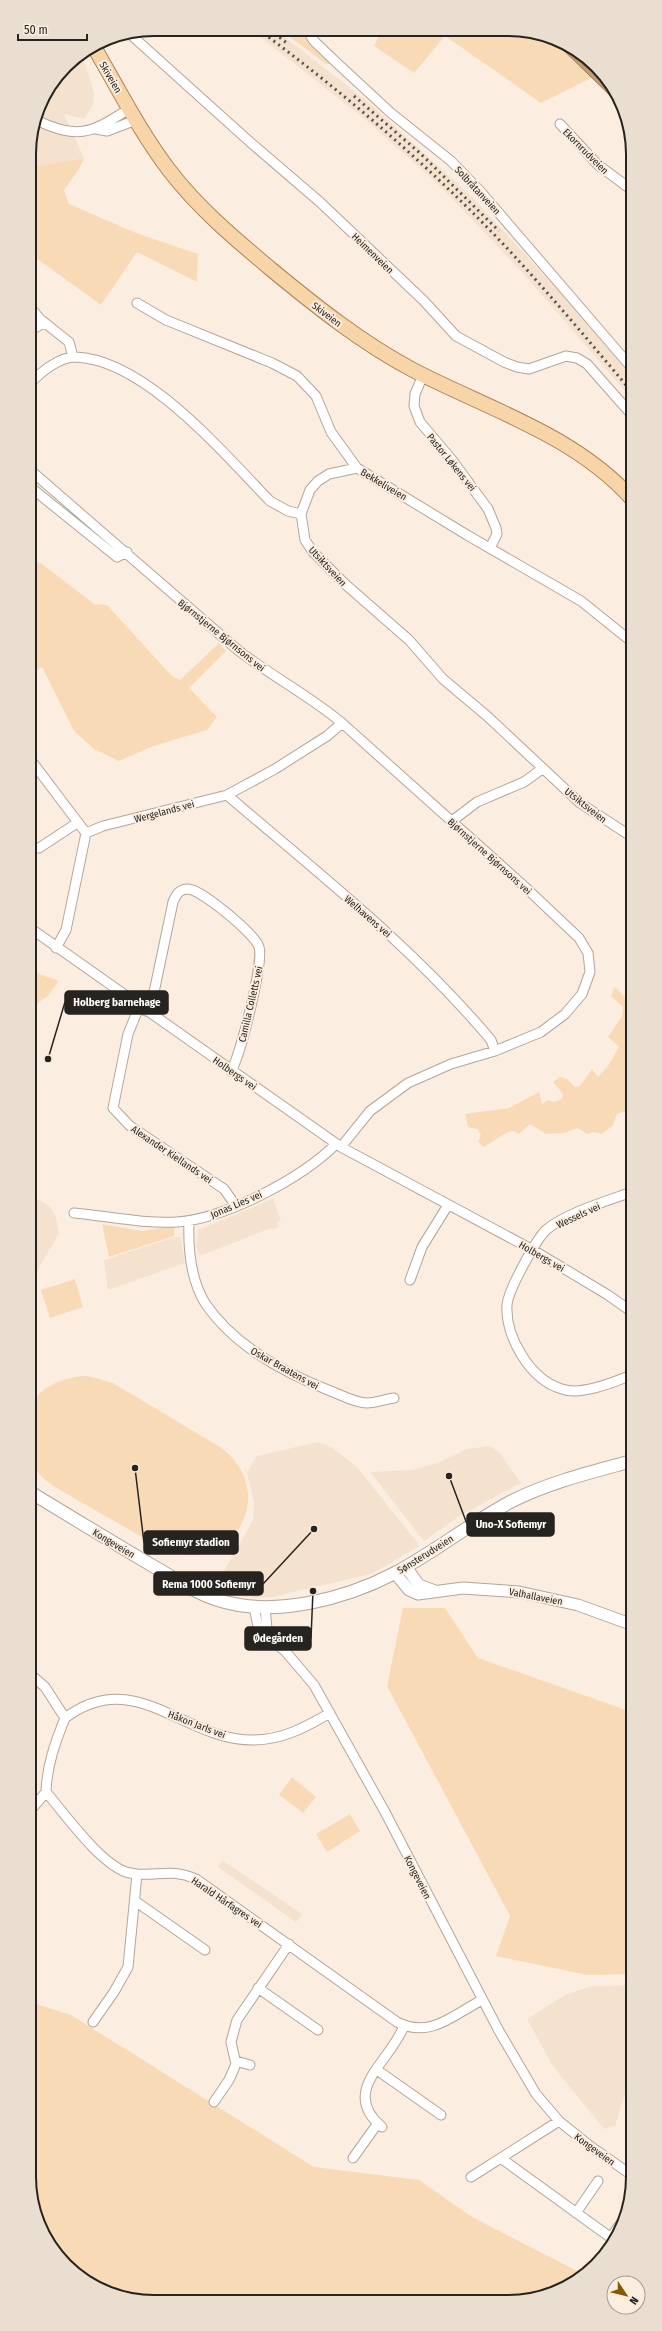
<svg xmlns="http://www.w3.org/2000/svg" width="662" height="2331" font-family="'Fira Sans Condensed',sans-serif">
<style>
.built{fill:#f4e2cf}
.green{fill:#f9dab6}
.water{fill:#c49e72;stroke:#957959}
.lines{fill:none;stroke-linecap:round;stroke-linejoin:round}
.minor-casing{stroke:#b2a69a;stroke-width:11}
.tertiary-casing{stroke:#b2a69a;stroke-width:13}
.secondary-casing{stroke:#b2a69a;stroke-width:14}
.primary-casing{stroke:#ac8453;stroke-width:16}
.minor{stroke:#fff;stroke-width:9}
.tertiary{stroke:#fff;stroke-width:11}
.secondary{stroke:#fff;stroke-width:12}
.primary{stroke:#f8d4a9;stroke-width:14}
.rail{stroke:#57514a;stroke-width:3;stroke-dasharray:2 4;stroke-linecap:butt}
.labels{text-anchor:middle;stroke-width:4;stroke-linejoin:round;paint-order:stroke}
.street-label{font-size:10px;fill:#27231e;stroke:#fbeee1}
.rim{fill:none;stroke:#27231e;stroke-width:2}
.leader{fill:none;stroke:#27231e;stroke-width:1.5}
.callout-dot{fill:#27231e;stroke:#fbeee1;stroke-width:1.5}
.callout{fill:#27231e;stroke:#27231e;stroke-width:1.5}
.callout-label{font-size:11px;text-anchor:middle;font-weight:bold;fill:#fff}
</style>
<rect width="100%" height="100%" fill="#fbeee1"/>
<!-- built -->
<path class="built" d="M251,30H276L368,102L471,196L573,306L632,376V399L523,273L438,184L366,120Z
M81,55L89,75L94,94L93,105L84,119L64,114L84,158L29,167V146L42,99L66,65Z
M30,1194L50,1207L56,1216L59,1234L30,1282Z
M273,1199L281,1220L277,1223L279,1227L272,1230L271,1228L200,1256L196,1246L198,1230Z
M174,1237H181L185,1263L108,1290L104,1260Z
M318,1442L331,1447L356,1466L420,1546L371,1574L272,1597L253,1598L214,1589L253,1520L254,1503L247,1472L257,1456Z
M490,1446L499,1452L521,1483L461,1515L424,1541L370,1472L412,1470L440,1462L467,1449Z
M222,1860L302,1914L296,1922L218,1867Z
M633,1985V2068L615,2126L604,2129L552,2065L527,2019L565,1995L592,1986Z"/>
<!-- green -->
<path class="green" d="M280,30H298L331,64H326Z
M382,30L533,31L551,38L593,77L541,103L445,36L414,73L374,46Z
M84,158L79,169L64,190L69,204L136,233L198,254L197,282L137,252L101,305L29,253V167Z
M29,561L41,563L94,604L107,605L172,676L180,680L219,643L226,651L189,688L217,717L207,730L154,746L119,761L94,749L74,731L42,667L29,675Z
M30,968L34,972L59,981L48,996L30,1008Z
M615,987L632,1004V1109L617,1114L613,1125L602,1134L594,1132L587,1134L578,1128L564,1133L546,1134L530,1124L519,1134L513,1131C502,1133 494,1142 483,1147L478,1141L481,1136L478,1129L468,1127L465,1114L509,1108L539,1092L542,1104L548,1100L554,1102L562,1099L563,1094L553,1082L560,1077L567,1079L575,1087L580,1086L592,1069L598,1077L608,1066L619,1047L608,1037L622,1016L623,1007L611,996Z
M102,1224L142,1231L174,1226V1236L109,1257Z
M75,1279L83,1307L50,1318L41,1290Z
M88,1376L113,1383L220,1447C279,1489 237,1573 168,1552L53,1486C30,1469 30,1460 30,1433C30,1426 28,1416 30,1409C37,1386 66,1376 88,1376Z
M403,1608H445L478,1658L629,1711L633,1714V1974L587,1975L496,1956L510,1916L387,1686Z
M292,1777L316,1797L303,1813L279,1795Z
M350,1814L360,1831L327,1852L316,1834Z
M30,2002L71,2015L314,2167L419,2180L472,2217L583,2274L563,2289L525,2301L129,2300L92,2285L60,2260L42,2232L30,2194Z"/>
<!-- water -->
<path class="water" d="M551,38C582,50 613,75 623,108Z"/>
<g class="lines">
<defs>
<path id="minor" d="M307,30L314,41L338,64L391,113L451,161L480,191L632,368
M130,34L250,142L321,203L424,301L456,336L504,362L517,367L529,369L566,356L577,358L587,364L632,415
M36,120C79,140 91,133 129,109
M560,124L598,165L632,190
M96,129L107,131L136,120
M137,303L166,320L272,363L297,376L316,396L331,432L357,468L467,535L581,601L632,642
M29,306L40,319L69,342L73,357
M29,331L44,323
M423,375L415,394L414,406L420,422L452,460L488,509L496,528L497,534L490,548
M29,385C39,373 59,357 75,357C145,359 224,454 270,501L288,511L301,514
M357,468L329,474L318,481L310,490L301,514L305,540L313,552L345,584L409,640L443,679L487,716L580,803L632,837
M29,469L239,651C273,677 310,696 342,723L524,886L579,938L588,953L590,972L582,994L565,1014L541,1032L495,1051L451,1064L408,1083L370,1111L341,1147
M29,486L117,557L127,552
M30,759L86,833
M227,795C318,873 413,947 491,1040L495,1051
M452,821L477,802L524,782L542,769
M39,848L77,823
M30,928L341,1147L533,1250L608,1295L632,1312
M56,948L66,930L86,833L103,826L227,795L275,769L327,736L342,723
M139,1007L128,1034L113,1108L130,1126L224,1189L236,1206
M146,1011L153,997L173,902C176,895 179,889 188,889C201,889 256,935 259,947C264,962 240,1057 231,1071
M632,1192C607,1201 566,1213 546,1230C536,1240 508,1290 507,1305C505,1336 530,1380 562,1389C581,1396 614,1382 632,1375
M74,1213C108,1216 143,1224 177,1222C225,1219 302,1178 336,1144
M189,1221C188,1247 191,1280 205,1303C234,1346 286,1374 333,1392C343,1396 356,1403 367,1403C376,1403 386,1399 394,1398
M410,1280L422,1247L448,1205
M254,1607L259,1631L285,1651L314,1685L385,1812L499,2031L536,2094L559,2121L590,2146L633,2176
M265,1607L267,1629L271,1638
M30,1674L45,1687L65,1718C55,1743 47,1765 46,1792C64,1813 103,1868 130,1873C155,1878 169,1867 196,1879L397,2022C430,2039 453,2015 482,2000
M65,1718C136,1665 183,1741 254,1740C282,1740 306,1727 330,1713
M30,1811L46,1792
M135,1901L205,1950
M258,1988L318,2030
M93,2022L114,1992L128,1967L137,1874
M236,2061L250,2065
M377,2070L441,2115
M214,2102L229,2080L236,2064L231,2042L237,2020L289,1944
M382,2127C339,2091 390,2062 404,2026
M353,2158L378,2123
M502,2159L614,2240
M471,2177L559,2121
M576,2213L598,2181
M611,2237L626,2216"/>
<path id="tertiary" d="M406,1567L419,1585L435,1591
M395,1573L409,1590L418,1594L463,1588L519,1592L578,1605L633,1625"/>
<path id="secondary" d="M30,1492C71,1517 112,1542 153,1566C174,1578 195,1593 218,1600C274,1618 345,1599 395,1573C436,1551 472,1522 512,1501C550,1482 592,1472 632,1461"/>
<path id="primary" d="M94,47C118,88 140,132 169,170C198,208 235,239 272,270C317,307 362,343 413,370C488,409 575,435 632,499"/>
</defs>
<!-- minor casing -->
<use href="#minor" class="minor-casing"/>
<!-- tertiary casing -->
<use href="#tertiary" class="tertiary-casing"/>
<!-- secondary casing -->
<use href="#secondary" class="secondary-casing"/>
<!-- primary casing -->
<use href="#primary" class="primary-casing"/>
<!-- minor -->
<use href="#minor" class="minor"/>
<!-- tertiary -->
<use href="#tertiary" class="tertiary"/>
<!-- secondary -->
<use href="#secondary" class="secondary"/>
<!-- primary -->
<use href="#primary" class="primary"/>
<!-- rail -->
<path class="rail" d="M259,30C336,87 408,148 475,215C531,271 581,332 632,392
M270,30L288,44
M354,96L421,154L499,231"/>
</g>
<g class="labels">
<!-- street labels -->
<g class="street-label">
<text transform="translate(111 77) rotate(60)" y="4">Skiveien</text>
<text transform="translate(586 151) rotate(45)" y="4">Ekornrudveien</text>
<text transform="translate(478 190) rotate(47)" y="4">Solbråtanveien</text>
<text transform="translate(373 253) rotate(44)" y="4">Heimenveien</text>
<text transform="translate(327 314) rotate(37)" y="4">Skiveien</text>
<text transform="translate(452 462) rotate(51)" y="4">Pastor Løkens vei</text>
<text transform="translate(384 484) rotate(31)" y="4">Bekkeliveien</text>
<text transform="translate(328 566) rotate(47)" y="4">Utsiktsveien</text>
<text transform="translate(222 635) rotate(39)" y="4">Bjørnstjerne Bjørnsons vei</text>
<text transform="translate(586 805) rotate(38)" y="4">Utsiktsveien</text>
<text transform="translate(164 811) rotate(-15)" y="4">Wergelands vei</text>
<text transform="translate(490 856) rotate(42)" y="4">Bjørnstjerne Bjørnsons vei</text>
<text transform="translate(368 916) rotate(41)" y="4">Welhavens vei</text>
<text transform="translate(250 1004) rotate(-77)" y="4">Camilla Colletts vei</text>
<text transform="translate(235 1073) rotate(35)" y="4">Holbergs vei</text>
<text transform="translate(172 1154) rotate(34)" y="4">Alexander Kiellands vei</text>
<text transform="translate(236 1204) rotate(-23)" y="4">Jonas Lies vei</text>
<text transform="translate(578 1215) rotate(-25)" y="4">Wessels vei</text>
<text transform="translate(542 1256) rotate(30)" y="4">Holbergs vei</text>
<text transform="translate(285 1368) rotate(29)" y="4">Oskar Braatens vei</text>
<text transform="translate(114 1543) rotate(31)" y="4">Kongeveien</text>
<text transform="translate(425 1554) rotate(-32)" y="4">Sønsterudveien</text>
<text transform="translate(536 1596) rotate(11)" y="4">Valhallaveien</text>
<text transform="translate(197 1724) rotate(21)" y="4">Håkon Jarls vei</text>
<text transform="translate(418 1877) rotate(63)" y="4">Kongeveien</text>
<text transform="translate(227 1902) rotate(34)" y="4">Harald Hårfagres vei</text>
<text transform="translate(595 2149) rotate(36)" y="4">Kongeveien</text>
</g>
</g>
<!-- crop -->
<path d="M0 0H662V2331H0ZM154 36H508A118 118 0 0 1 626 154V2177A118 118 0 0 1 508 2295H154A118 118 0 0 1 36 2177V154A118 118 0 0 1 154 36Z" fill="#eaded1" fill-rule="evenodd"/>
<path class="rim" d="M154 36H508A118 118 0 0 1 626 154V2177A118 118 0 0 1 508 2295H154A118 118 0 0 1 36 2177V154A118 118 0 0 1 154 36Z"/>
<!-- callouts -->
<path class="leader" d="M48 1059L65 1002M449 1476L467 1524M135 1468L144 1543M314 1529L263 1584M313 1591L311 1638"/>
<g class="callout-dot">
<circle cx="48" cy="1059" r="4"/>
<circle cx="449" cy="1476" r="4"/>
<circle cx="135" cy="1468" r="4"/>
<circle cx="314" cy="1529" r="4"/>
<circle cx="313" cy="1591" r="4"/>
</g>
<g class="callout">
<rect x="65" y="991" width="103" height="23" rx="4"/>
<rect x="467" y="1513" width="87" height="23" rx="4"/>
<rect x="144" y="1531" width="94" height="23" rx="4"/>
<rect x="154" y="1572" width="109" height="23" rx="4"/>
<rect x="245" y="1627" width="66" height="23" rx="4"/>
</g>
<g class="callout-label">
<text x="117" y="1006">Holberg barnehage</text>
<text x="511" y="1528">Uno-X Sofiemyr</text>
<text x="191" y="1546">Sofiemyr stadion</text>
<text x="209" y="1588">Rema 1000 Sofiemyr</text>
<text x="278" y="1642">Ødegården</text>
</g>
<!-- north arrow -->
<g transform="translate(626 2295) rotate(125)"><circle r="19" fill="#fbeee1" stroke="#a69d93"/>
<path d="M0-3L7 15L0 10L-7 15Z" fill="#8a5701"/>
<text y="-6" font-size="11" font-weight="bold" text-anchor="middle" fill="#27231e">N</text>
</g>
<!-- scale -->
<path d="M18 34v6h69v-6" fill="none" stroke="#27231e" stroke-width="2"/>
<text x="24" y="34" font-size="12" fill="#27231e" stroke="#fbeee1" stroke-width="3" paint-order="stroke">50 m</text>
</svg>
